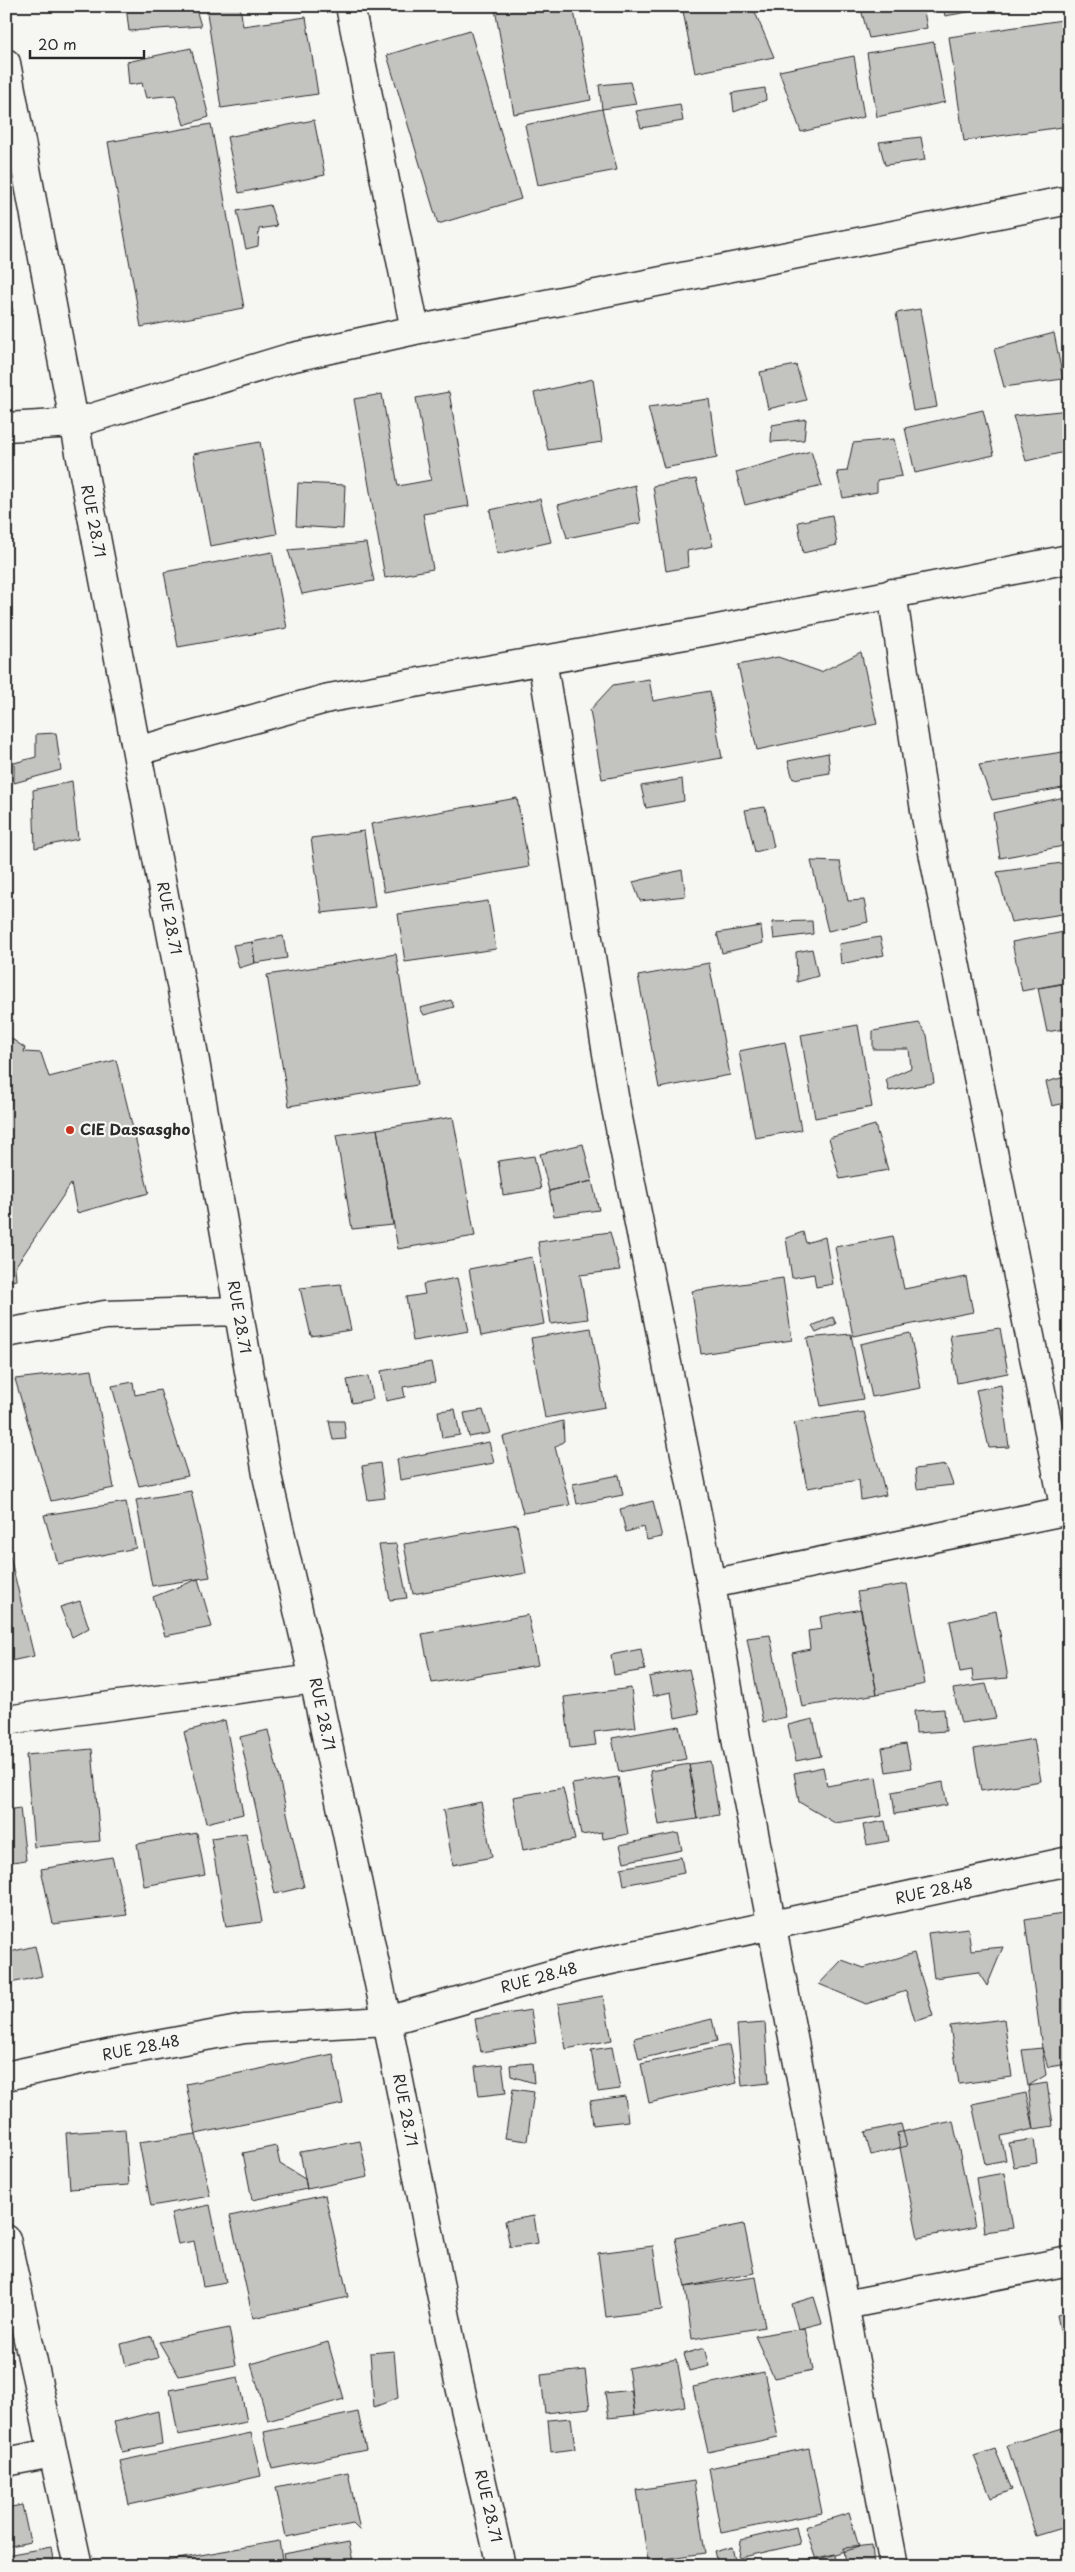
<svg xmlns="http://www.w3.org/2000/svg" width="1075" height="2572" font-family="'Playpen Sans',sans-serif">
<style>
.building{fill:#c3c3c0;stroke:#2b2b2b}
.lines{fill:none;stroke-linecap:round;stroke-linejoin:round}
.minor-casing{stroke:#2b2b2b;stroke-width:31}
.minor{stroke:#f6f6f2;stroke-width:28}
.poi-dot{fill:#c8321e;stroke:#f6f6f2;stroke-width:2}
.labels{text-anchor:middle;stroke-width:4.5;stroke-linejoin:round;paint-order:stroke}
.street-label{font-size:15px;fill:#2b2b2b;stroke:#f6f6f2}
.poi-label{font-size:15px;font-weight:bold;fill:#2b2b2b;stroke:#f6f6f2;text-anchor:start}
</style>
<rect width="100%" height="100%" fill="#f6f6f2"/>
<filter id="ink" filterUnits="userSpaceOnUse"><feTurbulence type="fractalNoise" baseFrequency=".02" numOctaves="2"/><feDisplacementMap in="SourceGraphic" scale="10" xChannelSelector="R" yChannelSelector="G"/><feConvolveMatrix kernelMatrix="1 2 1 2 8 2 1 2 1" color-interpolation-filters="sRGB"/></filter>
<g filter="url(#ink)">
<!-- building -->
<path class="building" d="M126,6H195L201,26L129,31Z
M206,6H240L243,26L306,17L318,94L221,108Z
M512,6H573L591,100L514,114L495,9Z
M682,6H735L754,10L774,57L695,73Z
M860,6H923L927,28L869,38Z
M943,6H1002L945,16Z
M1069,19V126L964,141L949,37Z
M470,30L521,199L438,224L387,55Z
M934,42L945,102L877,117L867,53Z
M191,48L209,117L184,125L175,95L146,98L142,83L129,85L127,62Z
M854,56L864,117L801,132L779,71Z
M630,82L636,104L602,109L599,85Z
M765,88L766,100L734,112L732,93Z
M680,104L683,121L641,128L636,111Z
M602,109L617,170L538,185L525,125Z
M314,120L325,175L239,193L227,137Z
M211,124L244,308L141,327L108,142Z
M921,137L925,160L885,165L879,142Z
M270,205L277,226L259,229L258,246L246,249L237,211Z
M6,284L13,312L6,317Z
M920,309L937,407L913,411L896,313Z
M1054,333L1063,379L1004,387L994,349Z
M796,365L806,400L768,409L760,372Z
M593,379L602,442L548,450L534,393Z
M449,392L469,506L423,514L433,569L385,578L354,399L382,394L398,486L431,480L416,398Z
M709,399L717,458L664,468L648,407Z
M983,410L994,455L915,473L905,428Z
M1069,410V451L1026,461L1013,416Z
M806,419L804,440L771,442L772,425Z
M894,439L902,476L877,480V492L843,498L837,472L847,471L853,443Z
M260,442L277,534L210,546L193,454Z
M811,451L822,486L745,505L736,472Z
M696,479L713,546L687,551L688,567L666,571L653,486Z
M298,483L345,485L343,529L296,526Z
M635,485L641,523L567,538L558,505Z
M540,499L551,542L497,554L490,510Z
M832,515L837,545L803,553L798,522Z
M366,543L374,581L302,594L288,550Z
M272,552L287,628L178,647L164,572Z
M861,652L877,724L757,750L738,665L778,657L821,672Z
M649,679L653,701L710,691L722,758L602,779L590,710L613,685Z
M56,733L61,770L14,783V763L36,757V734Z
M1069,751V787L992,800L979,765Z
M828,753L830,773L793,779L788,761Z
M682,779L684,801L646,808L641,786Z
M72,781L78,839L35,848L33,790Z
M1069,796V845L1000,858L993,813Z
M517,798L529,867L384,892L371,824Z
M765,807L774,847L755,852L745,810Z
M364,831L375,907L322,913L311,838Z
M811,861L840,862L848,901L864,900L868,922L828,931Z
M1069,862V913L1011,922L997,872Z
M682,870L686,896L640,901L633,882Z
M488,901L496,949L405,962L398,914Z
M812,921L813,934L774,939L772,922Z
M761,926L763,943L722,953L717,933Z
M1069,931V982L1022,991L1012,942Z
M283,936L287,958L255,963L252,942Z
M880,937L884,955L841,964L839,944Z
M252,942L255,963L239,968L233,945Z
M812,949L818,976L797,982L796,952Z
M396,954L417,1085L289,1106L267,975Z
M709,963L730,1075L659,1088L638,976Z
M1069,983V1028L1047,1032L1038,988Z
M451,1000L454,1007L424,1015L420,1008Z
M919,1023L927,1035L934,1083L889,1091L886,1079L911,1068L909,1049H873V1031Z
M858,1025L872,1107L815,1118L801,1035Z
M6,1035L25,1048L24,1052L41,1053L49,1077L116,1060L149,1193L77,1213L71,1184L15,1267L16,1280L6,1282Z
M785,1042L801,1130L755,1138L739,1051Z
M1069,1076V1102L1052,1106L1046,1082Z
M453,1117L475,1236L398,1249L377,1129Z
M875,1125L888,1170L840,1179L829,1138Z
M377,1129L393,1225L352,1229L336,1135Z
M583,1144L592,1181L549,1191L540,1154Z
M534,1156L541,1189L503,1195L498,1161Z
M592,1181L599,1210L554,1216L549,1191Z
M610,1232L620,1270L580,1275L588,1319L551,1324L538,1242Z
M803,1232L806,1243L825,1237L833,1284L816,1287L814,1274L792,1278L786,1238Z
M893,1236L904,1289L966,1277L973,1312L853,1336L835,1247Z
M532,1257L544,1324L481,1336L469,1269Z
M457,1278L469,1331L413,1341L406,1297L425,1294L423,1284Z
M783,1278L792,1340L701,1354L692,1291Z
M341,1284L351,1330L311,1336L300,1288Z
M833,1317L836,1324L816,1333L812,1326Z
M591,1328L605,1407L545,1418L531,1338Z
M1000,1328L1008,1373L957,1383L950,1335Z
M910,1333L921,1388L872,1397L860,1344Z
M851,1334L863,1399L821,1406L807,1338Z
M431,1362L435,1382L403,1387L405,1397L386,1401L381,1371Z
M92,1370L114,1488L51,1501L15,1379Z
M368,1376L373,1399L352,1403L347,1380Z
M133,1382L135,1395L160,1390L188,1476L139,1486L112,1386Z
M1001,1385L1009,1447L989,1448L976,1390Z
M455,1409L460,1435L442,1438L438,1411Z
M483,1410L490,1433L469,1437L464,1413Z
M864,1412L886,1495L861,1500L859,1480L807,1488L794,1423Z
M329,1421H344L346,1439L333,1440Z
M563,1421L564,1441L555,1447L570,1505L523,1513L503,1437Z
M489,1442L494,1463L400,1480L397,1459Z
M380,1463L385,1498L368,1500L362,1466Z
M946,1465L953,1485L917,1489L915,1469Z
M619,1475L623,1495L577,1504L573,1484Z
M191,1491L210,1577L152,1586L136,1500Z
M653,1501L662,1537L647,1540L644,1527L626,1532L620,1509Z
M126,1502L136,1548L58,1564L44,1515Z
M517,1524L526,1573L413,1594L404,1544Z
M6,1540L34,1656L6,1662Z
M396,1544L407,1598L390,1600L379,1545Z
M198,1579L212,1627L165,1636L153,1597Z
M907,1584L925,1684L877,1694L857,1592Z
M80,1601L89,1628L72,1637L60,1607Z
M861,1609L877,1694L802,1707L792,1653L810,1649L808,1631L822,1629L820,1617Z
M996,1611L1008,1678L973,1681L972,1670L960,1672L950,1621Z
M528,1615L538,1665L432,1683L422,1634Z
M770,1635L786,1717L763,1722L747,1638Z
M641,1649L645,1670L614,1675L611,1655Z
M689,1669L699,1713L675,1718L671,1692L653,1696L649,1677Z
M986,1684L996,1718L961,1723L953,1689Z
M631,1688L636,1727L594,1732L596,1745L570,1748L564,1697Z
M944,1709L946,1731L916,1733L914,1711Z
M813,1719L821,1756L796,1761L788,1725Z
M225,1720L243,1814L206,1823L184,1732Z
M679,1726L686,1759L619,1772L612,1738Z
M268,1730L304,1887L275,1894L240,1737Z
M1034,1739L1041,1781L981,1791L974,1749Z
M906,1744L911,1768L886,1772L882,1748Z
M92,1749L100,1841L34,1847L26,1755Z
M710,1761L719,1815L697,1819L689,1764Z
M689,1764L697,1819L659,1825L650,1771Z
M823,1767L827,1786L876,1777L882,1816L835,1823L799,1802L794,1773Z
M618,1777L628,1834L603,1839L602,1832L581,1835L572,1784Z
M943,1782L947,1805L895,1814L892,1792Z
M563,1788L575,1840L523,1850L513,1797Z
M481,1802L492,1857L453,1865L443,1810Z
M20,1808L26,1860L6,1863V1810Z
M885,1821L889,1841L867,1845L863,1825Z
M197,1833L205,1875L144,1886L137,1844Z
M246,1833L262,1922L226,1927L211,1838Z
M678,1833L682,1850L624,1862L620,1845Z
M112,1857L127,1915L53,1924L41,1869Z
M681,1857L684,1873L624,1885L621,1868Z
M1069,1913V2064L1048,2067L1042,2048L1025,1920Z
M968,1928L971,1950L1003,1947L987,1986L978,1972L934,1978L928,1933Z
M35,1946L42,1976L6,1984V1953Z
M914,1953L933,2016L915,2021L906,1991L866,2004L819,1984L842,1960L864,1968Z
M603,1996L612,2040L566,2049L558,2004Z
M531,2010L536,2043L481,2052L475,2019Z
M712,2019L717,2041L639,2059L634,2038Z
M1004,2019L1012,2077L959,2084L950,2026Z
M765,2023L769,2083L742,2086L737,2025Z
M729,2045L737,2083L649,2103L641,2064Z
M612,2047L620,2089L598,2092L591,2050Z
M1042,2048L1046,2075L1028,2086L1022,2050Z
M333,2054L343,2104L196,2134L186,2084Z
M532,2063L534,2083L511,2076L510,2065Z
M502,2064L506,2093L479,2096L475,2067Z
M1047,2083L1053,2126L1034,2129L1028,2086Z
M513,2089L534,2092L527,2141L505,2138Z
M1026,2093L1034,2129L1001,2136L1006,2160L985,2164L972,2104Z
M625,2096L628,2121L593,2125L590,2101Z
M953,2121L975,2227L918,2238L897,2133Z
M901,2124L907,2146L871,2155L865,2132Z
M125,2129L129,2185L70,2189L66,2133Z
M196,2134L210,2196L151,2206L139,2142Z
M1034,2139L1037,2163L1014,2167L1009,2143Z
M360,2141L368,2177L307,2189L300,2152Z
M276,2146L280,2164L305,2179L307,2189L252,2200L243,2153Z
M1004,2173L1013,2228L984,2232L976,2178Z
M325,2195L348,2297L253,2318L230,2216Z
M210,2205L226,2282L203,2286L194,2241L178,2244L171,2213Z
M534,2216L538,2243L510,2247L505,2221Z
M744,2224L754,2273L685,2287L675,2238Z
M653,2246L662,2310L606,2317L598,2253Z
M756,2277L765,2327L692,2339L685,2287Z
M814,2297L822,2323L798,2329L791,2304Z
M1069,2312V2348L1064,2349L1057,2315Z
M229,2328L236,2365L179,2376L159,2342Z
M805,2328L813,2370L774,2378L755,2336Z
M152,2336L158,2358L126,2366L121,2344Z
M328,2342L344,2399L268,2421L251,2364Z
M704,2348L709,2366L689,2371L684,2354Z
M394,2351L398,2398L374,2407L370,2353Z
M677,2359L685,2406L635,2415L628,2368Z
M585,2370L590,2408L545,2413L541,2375Z
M764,2372L778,2437L708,2452L693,2387Z
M238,2377L247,2422L178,2435L170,2390Z
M632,2390L635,2415L609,2418L605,2393Z
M158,2411L162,2444L122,2452L114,2422Z
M358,2412L366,2450L272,2469L264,2432Z
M571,2418L575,2449L551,2452L548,2420Z
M1069,2426V2526L1036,2536L1007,2445Z
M251,2433L261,2476L129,2505L120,2461Z
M809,2448L822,2513L721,2533L709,2468Z
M995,2449L1012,2490L991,2498L974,2456Z
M348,2472L360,2531L353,2524L286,2537L276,2487Z
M694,2481L705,2553L648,2561L637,2490Z
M22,2505L30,2542L6,2547V2508Z
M849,2513L859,2547L816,2560L805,2527Z
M796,2527L800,2544L739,2558L741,2540Z
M279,2541L283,2566H162L161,2562Z
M349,2542L354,2566H286L283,2554Z
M872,2545L874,2566H846L844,2548Z
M51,2547L54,2566H6V2555Z
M732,2547L736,2565L718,2566L714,2552Z
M835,2554L836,2566H810L807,2560Z
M807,2560L808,2566L769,2565Z"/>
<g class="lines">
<defs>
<path id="minor" d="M350,6L415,330
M6,63L189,1027L268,1480L314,1679L387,2021L457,2373L501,2566
M6,427L75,423L289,358L415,330L1069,200
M892,593L926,817L1065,1511
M542,660L616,1108L711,1584L737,1744L894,2566
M137,751L329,698L702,632L1069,559
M6,1333L105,1315L237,1311
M711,1584L1069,1510
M6,1720L314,1679
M6,2076L113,2053L244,2029L387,2021L578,1967L1069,1861
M6,2239L78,2566
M845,2305L1069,2261
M6,2462L52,2453"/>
</defs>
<!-- minor casing -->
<use href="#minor" class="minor-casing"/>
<!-- minor -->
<use href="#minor" class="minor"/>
</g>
</g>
<!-- markers -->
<circle class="poi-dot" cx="70" cy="1130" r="5"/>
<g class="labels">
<!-- street labels -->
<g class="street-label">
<text transform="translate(93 521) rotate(79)" y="5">RUE 28.71</text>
<text transform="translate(169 918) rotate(79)" y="5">RUE 28.71</text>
<text transform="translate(239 1317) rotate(80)" y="5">RUE 28.71</text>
<text transform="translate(322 1714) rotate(78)" y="5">RUE 28.71</text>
<text transform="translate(934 1891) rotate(-12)" y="5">RUE 28.48</text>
<text transform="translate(539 1978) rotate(-15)" y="5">RUE 28.48</text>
<text transform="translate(141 2048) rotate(-11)" y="5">RUE 28.48</text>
<text transform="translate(405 2110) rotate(79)" y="5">RUE 28.71</text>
<text transform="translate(488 2506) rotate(77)" y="5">RUE 28.71</text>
</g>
<!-- poi labels -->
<g class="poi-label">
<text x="80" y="1135">CIE Dassasgho</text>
</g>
</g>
<!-- margin -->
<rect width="1075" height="2572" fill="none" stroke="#f6f6f2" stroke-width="25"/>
<rect x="12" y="12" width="1050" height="2547" fill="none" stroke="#2b2b2b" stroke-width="2" filter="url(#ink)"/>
<!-- scale -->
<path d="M30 50v8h114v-8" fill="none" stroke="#2b2b2b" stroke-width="2.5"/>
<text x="38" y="50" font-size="15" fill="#2b2b2b" stroke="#f6f6f2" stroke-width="4" paint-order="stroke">20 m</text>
</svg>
